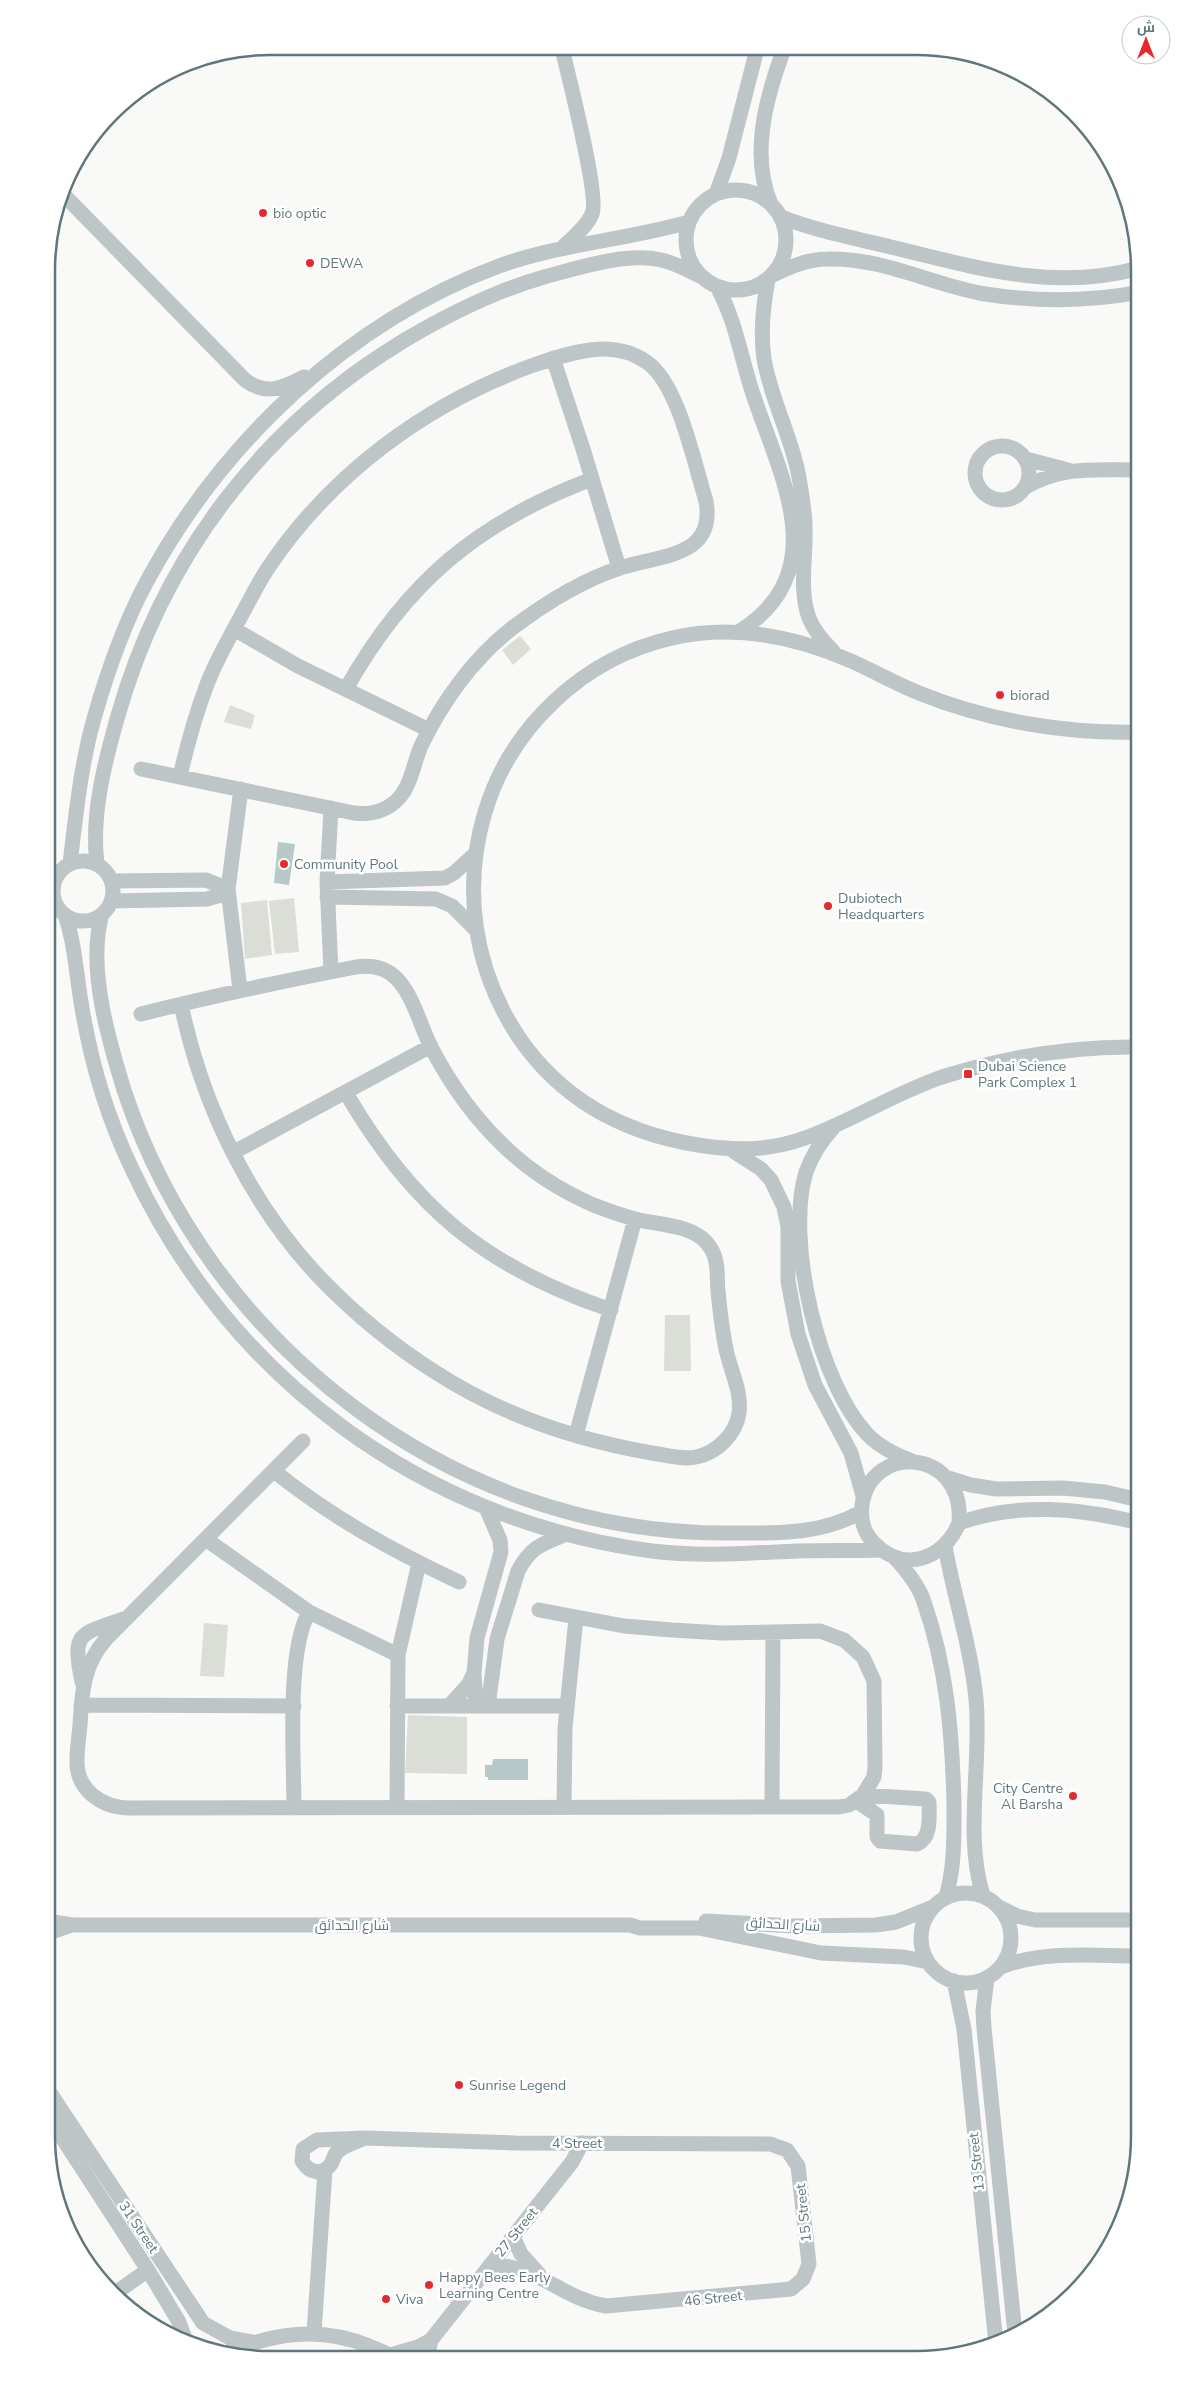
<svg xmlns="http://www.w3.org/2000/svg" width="1186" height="2406" font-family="'Nunito Sans',Cairo,sans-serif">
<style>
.green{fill:#dbded6}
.water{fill:#b6c8c8}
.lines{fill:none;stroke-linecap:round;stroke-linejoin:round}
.minor{stroke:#bdc5c7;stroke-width:15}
.poi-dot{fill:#e6292f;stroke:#fff;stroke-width:2}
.labels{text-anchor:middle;stroke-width:5;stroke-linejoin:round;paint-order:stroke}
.poi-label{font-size:14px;fill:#5f777c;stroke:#fff;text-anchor:start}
.street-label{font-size:14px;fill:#5f777c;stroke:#fff}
.rim{fill:none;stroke:#5f777c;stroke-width:2.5}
</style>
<rect width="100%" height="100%" fill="#f9f9f7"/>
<!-- green -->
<path class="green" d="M520,636L531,649L513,665L502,650Z
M230,705L255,715L251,729L224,722Z
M294,898L299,952L275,954L269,901Z
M267,900L272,955L245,959L241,903Z
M665,1315H690L691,1371H664Z
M204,1623L228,1625L224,1677L200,1676Z
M408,1715L467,1717V1774L405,1773Z"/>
<!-- water -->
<path class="water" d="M278,842L295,844L289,885L274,883Z
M493,1759H528V1780H488V1777H485V1765H492Z"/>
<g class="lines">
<!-- minor -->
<path class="minor" d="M686 240a50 50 0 1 1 100 0a50 50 0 1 1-100 0Z
M63,194L245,380C266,396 283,388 304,377
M716,194L729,158L757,49
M771,204C750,155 766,97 784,49
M781,217C817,231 854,238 891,247C973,267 1055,292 1139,268
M561,249C571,239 586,228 592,214C600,197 568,75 562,48
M773,275C790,267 808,259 827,259C881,257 933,285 985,294C1037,302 1088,302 1140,292
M768,280C763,306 760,332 764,359C770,394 786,426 795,460C800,477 802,495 804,512C809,546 797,585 809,618C814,631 823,641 833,651
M717,287C735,319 740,353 751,388C777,471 837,569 740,631
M553,358L583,449L619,568
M975 473a27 27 0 1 1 54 0a27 27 0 1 1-54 0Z
M1026,459L1068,470
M1024,488C1062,465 1097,470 1140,470
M234,629L298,666L429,730
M346,689C406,582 478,522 592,479
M141,769L354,813C371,815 387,811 399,798C411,785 414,762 421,746C442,702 473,659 511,629C544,604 580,581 620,568C640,561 674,558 692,545C707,534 709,518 706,501C694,463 679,386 648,363C612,337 569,353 531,366C426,404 331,474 268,568C258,583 250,600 241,616C229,639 215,662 206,687C195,716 187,746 180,776
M331,808L327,882L331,972
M53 891a30 30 0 1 1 60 0a30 30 0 1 1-60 0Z
M70,864C76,813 81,763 95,715C108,670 124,624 146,583C221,443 348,322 499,266C560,244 626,240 689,222
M97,864C91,816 104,765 117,719C162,558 262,426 405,340C449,314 495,291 544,277C578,268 626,252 661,260C675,263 688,270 700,276
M112,881L206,880L228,889
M327,882L445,878L454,873L476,853
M327,897L436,899L452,906L476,930
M111,901L207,899L228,893
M102,914C87,967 108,1038 124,1090C208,1345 453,1533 724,1533C771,1533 819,1536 861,1512
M65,915C75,944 76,972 81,1002C90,1059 107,1117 132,1169C229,1378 423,1521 652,1551C701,1557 749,1553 798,1551C826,1550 853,1551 880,1550
M240,990L228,889L241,789
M141,1014C212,996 284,981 356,967C371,965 385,967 396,978C413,994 421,1028 432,1049C452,1087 475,1119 506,1148C530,1171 560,1190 591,1204C606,1210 623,1216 639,1220C661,1225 691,1225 707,1243C711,1248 715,1255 716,1262C718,1271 717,1282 718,1291C720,1311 722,1330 726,1349C730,1370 742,1391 739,1413C736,1434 717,1453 696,1457C682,1460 666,1455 652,1453C576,1440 500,1414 435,1372C394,1346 356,1315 322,1280C250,1205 202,1105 181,1004
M1140,1047C1072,1046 1006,1057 942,1077C895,1093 852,1121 805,1138C769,1151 735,1151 698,1145C623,1133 561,1100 518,1036C474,969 462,889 485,812C511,726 584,658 672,638C733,624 794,636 851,661C874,671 896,684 919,693C988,721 1066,734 1140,732
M346,1093C413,1208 485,1267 611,1310
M834,1127C821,1141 812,1155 806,1172C785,1240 819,1386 869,1436C881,1448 896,1455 912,1461
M733,1151L761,1169L771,1180L784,1207L788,1227V1281L798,1334L815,1385L851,1453L863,1496
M234,1152L431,1046
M576,1435L635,1219
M303,1441L106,1639C83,1665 82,1692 80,1725C79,1737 77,1748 77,1760C76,1790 102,1808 130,1808L839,1807L849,1805L863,1795L874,1777L875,1767L874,1681L863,1657L844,1640L820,1631L722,1633L672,1630L624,1626L539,1610
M274,1471C331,1517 393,1551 459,1582
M948,1478L971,1485L996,1489L1063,1488L1105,1492L1139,1500
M959,1523C965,1448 871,1442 862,1505C860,1519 864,1533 874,1543C904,1574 944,1559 959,1523C1018,1502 1080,1508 1139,1523
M207,1540L309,1612L398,1655
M945,1546C954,1597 971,1647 976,1699C982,1762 964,1837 983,1895
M895,1558C906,1570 917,1583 923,1599C947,1667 952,1731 954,1802C954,1835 955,1866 946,1897
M82,1682C72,1632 78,1635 123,1619
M81,1705L294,1706
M397,1706H566
M449,1706L468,1685L474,1673
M476,1706L474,1673L477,1638L501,1552L500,1540L487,1510
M488,1706L497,1639L518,1571C530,1548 541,1544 564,1535
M857,1801L877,1815V1837L880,1841L917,1844C932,1838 929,1816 929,1802L926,1799L863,1795
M564,1807L565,1728L576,1618
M772,1807L773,1632
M294,1808C294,1759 286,1652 309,1612
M397,1808L398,1655L419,1563
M921 1938a45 45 0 1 1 90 0a45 45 0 1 1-90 0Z
M1001,1908L1017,1916L1035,1920H1139
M46,1921L73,1925H630L640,1928H699L821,1953L904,1957L928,1962
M706,1921L793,1926L876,1925L896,1922L933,1907
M46,1934L69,1926
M1001,1967C1045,1950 1093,1956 1139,1956
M987,1978L983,2011L984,2028L1015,2334
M954,1981L964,2029L996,2344
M46,2087L203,2323L230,2338L252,2342
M46,2113L148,2270L179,2322L186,2341
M365,2138L516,2143L770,2144L787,2150L798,2166L809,2264L803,2279L791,2289L606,2306C560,2298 539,2265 490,2265
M365,2138C356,2142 342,2146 336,2153C334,2156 333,2161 331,2164C322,2176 309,2173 302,2161L303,2149L317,2140Z
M513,2237L521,2254L539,2274
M114,2294L148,2270
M314,2333L325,2170
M226,2353C273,2333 320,2326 369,2346C378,2350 387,2353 394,2358
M390,2355L418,2347L431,2340L572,2162L582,2143
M427,2358L431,2340"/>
</g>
<!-- markers -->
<g class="poi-dot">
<circle cx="263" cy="213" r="5"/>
<circle cx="310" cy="263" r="5"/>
<circle cx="1000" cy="695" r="5"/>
<circle cx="284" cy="864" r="5"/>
<circle cx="828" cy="906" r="5"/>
<rect x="963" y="1069" width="10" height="10" rx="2.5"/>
<circle cx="1073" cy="1796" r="5"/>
<circle cx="459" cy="2085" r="5"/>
<circle cx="429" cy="2285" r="5"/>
<circle cx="386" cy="2299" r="5"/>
</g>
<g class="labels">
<!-- poi labels -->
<g class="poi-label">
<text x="273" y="218">bio optic</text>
<text x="320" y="268">DEWA</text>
<text x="1010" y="700">biorad</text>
<text x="294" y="869">Community Pool</text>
<text x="838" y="903">Dubiotech<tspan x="838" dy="16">Headquarters</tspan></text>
<text x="978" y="1071">Dubai Science<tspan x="978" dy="16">Park Complex 1</tspan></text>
<text x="1063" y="1793" text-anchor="end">City Centre<tspan x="1063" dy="16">Al Barsha</tspan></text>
<text x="469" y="2090">Sunrise Legend</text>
<text x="439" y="2282">Happy Bees Early<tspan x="439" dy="16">Learning Centre</tspan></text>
<text x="396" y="2304">Viva</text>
</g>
<!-- street labels -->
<g class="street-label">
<text transform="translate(783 1924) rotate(3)" y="5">شارع الحدائق</text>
<text x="352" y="1930">شارع الحدائق</text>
<text x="577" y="2148">4 Street</text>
<text transform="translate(976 2162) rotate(-96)" y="5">13 Street</text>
<text transform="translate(803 2213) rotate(-96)" y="5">15 Street</text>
<text transform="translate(139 2227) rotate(56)" y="5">31 Street</text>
<text transform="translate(516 2232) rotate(-51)" y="5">27 Street</text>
<text transform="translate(713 2298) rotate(-6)" y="5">46 Street</text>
</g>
</g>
<!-- crop -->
<path d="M0 0H1186V2406H0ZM270 55H916A215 215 0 0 1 1131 270V2136A215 215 0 0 1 916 2351H270A215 215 0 0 1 55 2136V270A215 215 0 0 1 270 55Z" fill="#fff" fill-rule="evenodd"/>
<path class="rim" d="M270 55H916A215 215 0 0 1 1131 270V2136A215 215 0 0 1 916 2351H270A215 215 0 0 1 55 2136V270A215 215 0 0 1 270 55Z"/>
<!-- north arrow -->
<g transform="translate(1146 40)"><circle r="24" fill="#ffffff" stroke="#bfc9cb"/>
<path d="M0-4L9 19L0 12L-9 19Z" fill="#e6292f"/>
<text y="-8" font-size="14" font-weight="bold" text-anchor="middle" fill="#5f777c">ش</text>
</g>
</svg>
